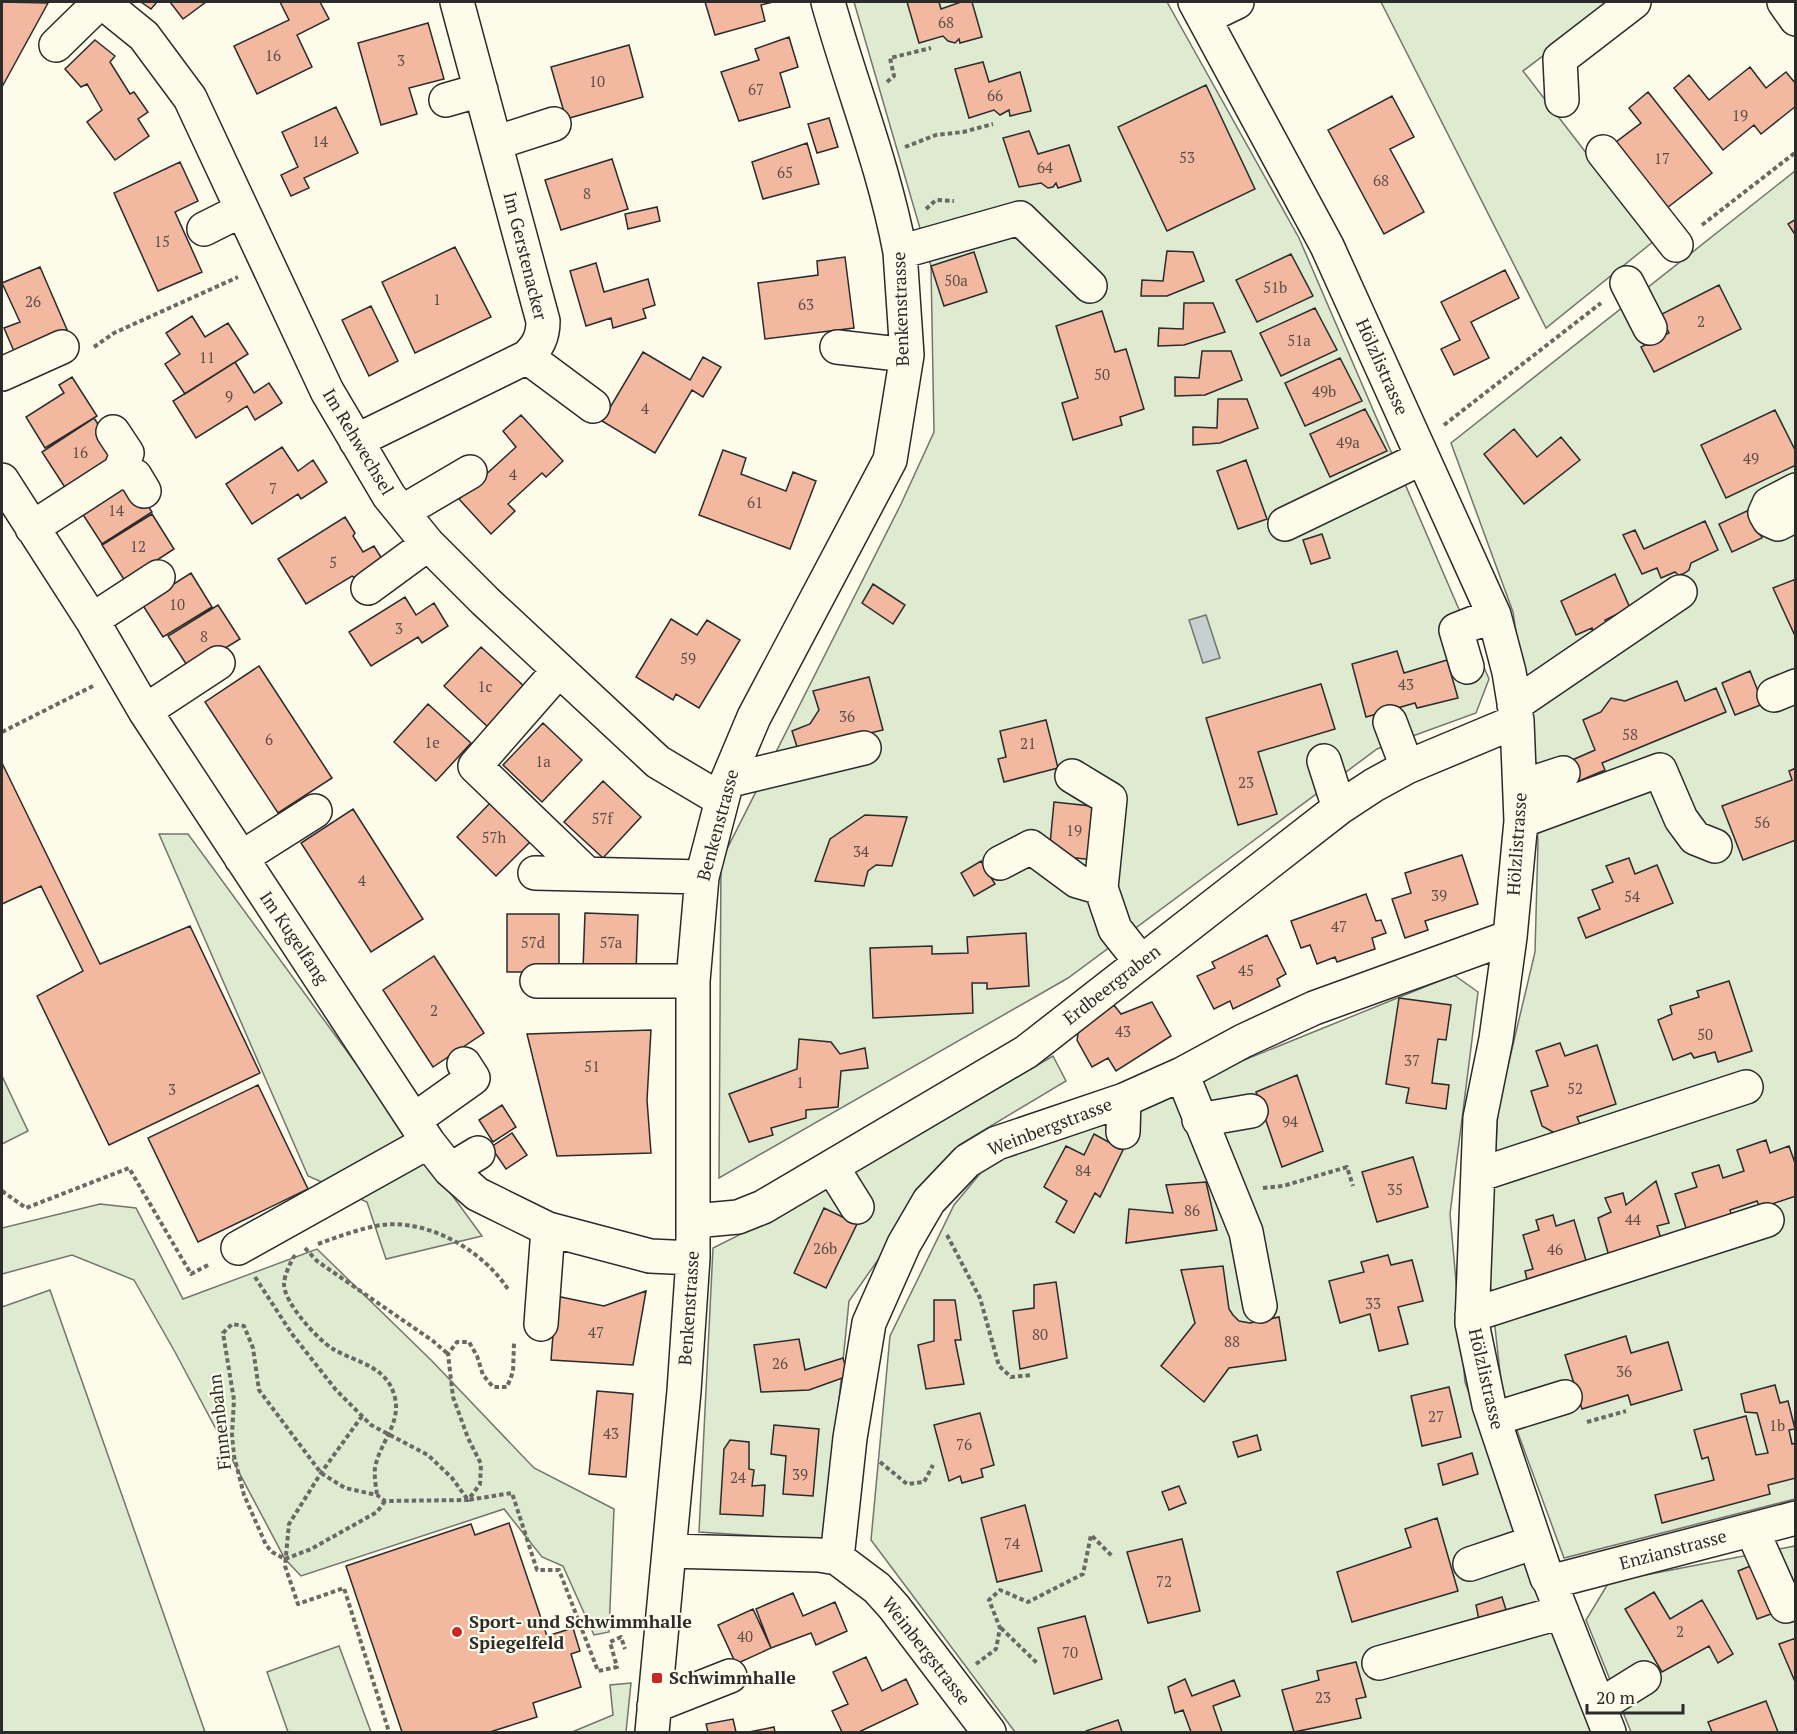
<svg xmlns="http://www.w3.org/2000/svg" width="1797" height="1734" font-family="'PT Serif',serif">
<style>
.green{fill:#deebd1;stroke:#74746e;stroke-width:1.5}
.water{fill:#c7d0d0;stroke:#74746e;stroke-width:1.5}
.building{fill:#f2b8a0;stroke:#2b2b2b;stroke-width:1.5}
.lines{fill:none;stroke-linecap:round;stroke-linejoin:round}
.minor-casing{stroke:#2b2b2b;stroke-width:36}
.path{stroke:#6a6964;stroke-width:4;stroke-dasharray:4.5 3;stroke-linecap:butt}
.minor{stroke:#fdfbea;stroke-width:33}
.poi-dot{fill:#c62828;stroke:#fdfbea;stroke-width:2}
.labels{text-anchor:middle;stroke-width:4.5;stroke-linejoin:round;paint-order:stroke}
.number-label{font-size:15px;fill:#5d4e48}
.street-label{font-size:18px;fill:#2b2b2b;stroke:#fdfbea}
.poi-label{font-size:18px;font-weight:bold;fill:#2b2b2b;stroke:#fdfbea;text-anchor:start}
</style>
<rect width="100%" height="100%" fill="#fdfbea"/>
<!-- green -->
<path class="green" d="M854,2H1167L1299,238L1489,679L1476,713L1377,749L1068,978L719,1178L721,861L901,504L934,432L931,266Z
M1381,2H1614L1523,71L1654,241L1546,328Z
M1795,171V1499L1564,1558L1502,1390L1489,1274L1498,1108L1535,952L1538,842L1533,746L1513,612L1451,443Z
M159,834H188L482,1236L386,1259L367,1202L308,1176Z
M1454,975L1478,992L1450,1214L1465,1382L1596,1732H1015L871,1540L890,1336L954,1205L988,1164Z
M1053,1056L1066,1081L959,1145L849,1301L825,1540L699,1532L713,1248L783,1213Z
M2,1076L28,1131L2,1144Z
M100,1204L136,1208L183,1299L317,1249L432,1361L534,1468L614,1509L609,1632L594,1635L563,1566L542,1557L504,1509L301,1576L285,1559L175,1352L134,1280L72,1255L2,1274V1228Z
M50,1290L205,1732H2V1307Z
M1795,1546V1732H1631L1586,1620L1609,1582Z
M339,1646L371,1732H288L267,1672Z
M631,1683L626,1732H572L613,1715L610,1685Z"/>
<!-- water -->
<path class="water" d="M1206,615L1220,658L1203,663L1189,620Z"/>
<!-- building -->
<path class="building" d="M2,2L48,3L2,87Z
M141,2H157L151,9Z
M170,2H206L183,19Z
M280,2H320L329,19L297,35L312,67L257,94L234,46L289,20Z
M705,2H773L761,5L765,21L715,35Z
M907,2H939L941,9L961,2H972L982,37L960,43L959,39L955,43L948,41L943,36L919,43Z
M428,23L444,79L409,88L417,114L381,125L358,43Z
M789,37L798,67L780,73L790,107L739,121L721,72L759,60L755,49Z
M95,40L115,56L110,62L130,94L134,92L148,112L138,119L149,136L115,160L87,122L102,110L87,84L81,87L65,69Z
M629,45L643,97L566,119L551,67Z
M983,62L989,82L1020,72L1031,111L1010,116L1009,110L1000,115L994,110L969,118L955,69Z
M1750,67L1766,88L1786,72L1796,84V106L1761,134L1754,125L1723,150L1674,88L1689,75L1709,100Z
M1206,85L1255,189L1167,231L1118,127Z
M1648,92L1712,173L1663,211L1612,145L1641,123L1629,108Z
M1392,96L1414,137L1390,149L1424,212L1384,234L1328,130Z
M336,107L358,153L304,178L309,188L291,196L281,175L298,167L282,132Z
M829,118L838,147L817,153L808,124Z
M1029,131L1038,154L1069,145L1081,181L1058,188L1056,183L1053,187L1048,188L1041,183L1019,187L1003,138Z
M807,143L819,184L763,199L752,162Z
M612,159L628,209L561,230L545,180Z
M180,162L198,201L175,212L202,272L158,291L114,193Z
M657,207L660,221L628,229L625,214Z
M1796,219V236L1788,224Z
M455,247L491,317L415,353L382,282Z
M1167,251L1193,252L1204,281L1167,296H1141L1142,280L1163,281Z
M974,252L987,292L944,306L931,266Z
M1291,254L1313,296L1257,322L1236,280Z
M845,257L854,328L765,339L758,283L818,275L817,261Z
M596,263L604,292L648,279L655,305L643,309L646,318L613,328L611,318L586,326L570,271Z
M40,267L71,339L19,363L4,328L20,322L2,283Z
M1505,270L1519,298L1471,322L1489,358L1454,375L1441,349L1460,340L1441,302Z
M1719,285L1741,329L1654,372L1641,347L1669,333L1660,315Z
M1184,303H1213L1225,332L1184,345L1158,346L1159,328L1183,329Z
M371,306L398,361L369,376L342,320Z
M1315,308L1337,350L1281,376L1260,333Z
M1102,311L1115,352L1126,349L1144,409L1120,417L1122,425L1073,440L1062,403L1078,398L1056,326Z
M192,316L205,337L228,323L248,354L185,394L165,364L180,354L166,333Z
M1202,351H1231L1242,380L1205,395L1175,396V377L1199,378Z
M643,352L690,380L703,357L721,367L703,397L692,390L655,453L602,421Z
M1340,358L1362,401L1305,426L1285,383Z
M235,362L254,393L269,383L282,403L255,420L247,406L196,438L173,401Z
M72,377L97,416L45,448L26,417L64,393L59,385Z
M1218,399H1247L1258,428L1220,443L1193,445V427L1217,428Z
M1365,409L1387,451L1330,477L1310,434Z
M1775,410L1796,452V465L1726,498L1701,445Z
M521,415L563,461L546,477L542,473L508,504L515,511L491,534L459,499L516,447L503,431Z
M94,418L118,455L66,489L42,452Z
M1514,429L1537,457L1561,437L1580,460L1524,504L1484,454Z
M282,447L298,471L313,460L327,482L301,499L298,494L252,524L226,484Z
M723,450L746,458L741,474L786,491L793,472L816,481L790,549L699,515Z
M1246,460L1267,519L1238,529L1217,471Z
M130,478L152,512L102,544L80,510Z
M1749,510L1762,538L1732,552L1719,524Z
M152,514L174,549L125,581L102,545Z
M345,517L355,533L353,536L363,552L374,546L387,567L363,582L352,576L306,604L278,559Z
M1705,521L1718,550L1691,563L1689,570L1683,574L1678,575L1675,572L1661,578L1657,568L1642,574L1623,535L1635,530L1644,549Z
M1322,534L1330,558L1311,564L1303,540Z
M191,573L212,607L163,637L142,604Z
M1615,574L1630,608L1605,620L1608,625L1593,631L1592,628L1576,635L1561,601Z
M1796,579V638L1773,588Z
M873,584L905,605L893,624L862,603Z
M405,597L416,615L434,603L448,626L422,643L418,637L371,666L349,632Z
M218,605L240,639L190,670L168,636Z
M671,619L697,635L707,620L740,640L699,708L676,694L673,700L636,677Z
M481,647L526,688L489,728L444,686Z
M1397,651L1404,673L1447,660L1458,698L1417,708L1415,703L1366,717L1352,664Z
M259,666L332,778L278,813L205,702Z
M1750,671L1763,704L1735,715L1722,683Z
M869,677L883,730L798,750L792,731L810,724L819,710L813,691Z
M1677,681L1685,701L1716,688L1726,712L1602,763L1605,770L1579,781L1570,761L1595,750L1583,720L1601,712L1611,698L1625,701Z
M1321,684L1335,729L1258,752L1277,814L1238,825L1206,718Z
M428,704L471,743L436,781L394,742Z
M1046,720L1058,768L1004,782L998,759L1006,757L1000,731Z
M543,723L582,760L542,802L503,765Z
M2,763L100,964L190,926L260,1073L109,1145L37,996L83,971L41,886L2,904Z
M1796,768V840L1743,860L1722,806L1792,780L1789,771Z
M603,781L641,817L603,858L564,822Z
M492,801L532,840L496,876L457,837Z
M1054,802L1100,807L1094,860L1049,855Z
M353,809L423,919L371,952L301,843Z
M865,815L907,817L892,866L876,865L868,871L864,886L815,881L830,839Z
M1462,855L1478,904L1425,921L1428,930L1405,938L1392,899L1411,893L1405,873Z
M1629,858L1635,874L1657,865L1673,903L1586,938L1578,918L1600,909L1592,890L1613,882L1606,866Z
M981,861L995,884L974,896L961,873Z
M1366,894L1376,921L1381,920L1386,933L1372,938L1375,949L1337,962L1335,957L1317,964L1310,945L1301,948L1291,921Z
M585,913L638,915L636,972L583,970Z
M507,914H559V972H507Z
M1026,933L1029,986L987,989V983H972L973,1013L873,1018L870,948L932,946V954L968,953L967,937Z
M1267,935L1286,974L1277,979L1280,986L1233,1009L1230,1001L1214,1009L1197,976L1215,968L1212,962Z
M434,956L484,1033L433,1067L383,990Z
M1729,981L1752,1051L1718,1062L1715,1052L1694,1058L1691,1053L1673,1060L1658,1020L1672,1014L1670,1006L1699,997L1697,991Z
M1399,998L1451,1005L1446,1040L1438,1039L1432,1083L1449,1085L1446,1109L1406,1103L1409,1088L1386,1084Z
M1152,1002L1171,1036L1116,1071L1108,1058L1092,1067L1077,1040L1079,1028L1114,1005L1121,1014Z
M651,1030L647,1100L651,1153L557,1156L527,1034Z
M799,1039L831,1042L840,1054L865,1048L868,1068L841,1071L838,1107L806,1110V1118L771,1128L773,1135L749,1142L729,1094L797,1069Z
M1560,1043L1565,1056L1597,1045L1616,1104L1577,1117L1582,1129L1560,1136L1542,1126L1531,1091L1548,1086L1536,1051Z
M1297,1075L1323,1151L1282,1167L1256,1092Z
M258,1085L308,1189L198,1242L148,1138Z
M502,1105L516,1127L493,1142L479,1120Z
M512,1133L527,1155L506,1169L491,1147Z
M1094,1134L1123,1150L1100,1197L1095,1193L1074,1233L1056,1222L1067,1201L1044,1187L1066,1146L1084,1155Z
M1766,1140L1770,1153L1789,1146L1796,1166V1196L1760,1208L1757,1201L1730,1210L1732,1216L1687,1231L1675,1194L1697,1187L1692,1173L1719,1165L1723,1178L1744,1171L1737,1150Z
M1413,1157L1428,1207L1377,1222L1362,1172Z
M1656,1181L1669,1223L1657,1226L1662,1242L1609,1256L1598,1218L1611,1212L1605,1198L1623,1193L1626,1205Z
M1206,1182L1217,1230L1126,1243L1129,1209L1173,1213L1166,1185Z
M824,1208L857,1224L826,1288L794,1273Z
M1553,1215L1556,1226L1574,1220L1587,1264L1529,1288L1525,1271L1533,1269L1523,1235L1539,1230L1536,1220Z
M1388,1255L1391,1265L1412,1260L1423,1301L1398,1307L1408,1344L1379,1351L1370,1314L1340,1323L1329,1281L1364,1272L1361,1262Z
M1223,1266L1229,1309L1233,1315L1239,1321L1250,1323L1279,1317L1286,1360L1229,1368L1204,1402L1161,1366L1195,1323L1181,1270Z
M1056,1282L1067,1358L1020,1369L1013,1311L1034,1308V1285Z
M646,1291L633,1365L551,1360L556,1296L604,1306Z
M934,1300H955L961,1340H955L964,1384L926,1389L918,1345L934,1341Z
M1626,1336L1631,1353L1668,1342L1682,1390L1631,1405L1628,1395L1582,1409L1565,1355Z
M799,1339L805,1370L843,1358L848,1376L809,1390L761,1392L754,1345Z
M1775,1385L1780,1403L1788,1401L1795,1429L1789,1430L1792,1444L1796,1443V1478L1768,1485L1770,1494L1662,1523L1655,1495L1714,1480L1708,1457L1702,1459L1694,1430L1746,1416L1756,1455L1768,1453L1757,1413L1745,1412L1741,1394Z
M1449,1387L1461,1437L1422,1446L1411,1396Z
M597,1391L633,1394L626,1477L589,1474Z
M980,1413L994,1465L981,1469L983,1477L962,1483L960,1476L949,1481L934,1425Z
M774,1425L819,1429L813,1496L783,1494L786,1456L771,1454Z
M1257,1435L1261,1450L1238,1457L1233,1442Z
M730,1440L749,1442V1469L754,1470L752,1486L765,1485L763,1516L720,1514L724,1449Z
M1472,1453L1478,1474L1443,1485L1438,1464Z
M1179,1486L1186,1503L1169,1510L1162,1492Z
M1025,1505L1042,1571L997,1582L981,1518Z
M1437,1518L1458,1591L1352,1622L1337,1572L1411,1547L1405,1529Z
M509,1523L547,1636L573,1628L580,1651L571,1654L581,1687L533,1703L537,1717L490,1732H402L346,1566L471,1524L475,1535Z
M1182,1539L1200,1611L1148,1623L1127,1552Z
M1755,1564L1771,1614L1757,1619L1738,1571Z
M1654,1592L1670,1619L1702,1600L1733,1654L1718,1663L1709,1646L1662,1672L1625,1609Z
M793,1593L803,1616L835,1602L847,1631L816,1645L811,1633L771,1648L756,1609Z
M1502,1597L1507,1613L1479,1620L1476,1605Z
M753,1609L771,1648L736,1664L718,1625Z
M1085,1616L1102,1679L1054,1694L1038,1628Z
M1796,1638V1684L1779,1644Z
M866,1657L882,1691L906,1679L918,1704L859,1732H842L832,1711L848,1704L833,1672Z
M1356,1662L1366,1697L1356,1699L1361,1718L1294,1732L1282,1690L1319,1680L1317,1671Z
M1185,1679L1192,1696L1234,1680L1240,1696L1213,1706L1222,1732H1191L1183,1710L1175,1713L1168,1687Z
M1766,1701L1778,1732H1712L1708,1722Z
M733,1719L736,1732H708L706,1724Z
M1118,1720L1122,1732H1086V1731Z
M774,1727L775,1732H749Z"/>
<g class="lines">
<defs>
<path id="minor" d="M102,2L144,36L190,98L327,391L389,496L428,544L485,601L658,762L722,800
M1195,2L1327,246L1494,615L1509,672L1517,721L1521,821L1510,937L1496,1039L1480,1118L1472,1323L1489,1405L1547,1578L1550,1582L1609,1732
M1784,2L1796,19
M1204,18L1237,2
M56,45L100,2
M446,100L481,90
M1562,100L1560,59L1634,2
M495,143L554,124
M1603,152L1676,245
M204,229L242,210
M900,252L1020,218L1090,286
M1627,283L1650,328
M837,347L907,355
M527,357L593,406
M2,374L62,347
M356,441L527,357C538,346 543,337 543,321L457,2
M120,471L135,476L144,491
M2,480L92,620L145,711L428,1142L450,1170L477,1194L548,1229L650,1256L693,1258
M1796,490L1769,504L1765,513L1769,520L1778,524L1796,515
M402,512L470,472
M1285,524L1422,458
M32,528L120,471L127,453L113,432
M368,588L428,544
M92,620L158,577
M1467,667L1456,630L1494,615
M559,670L475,766L587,874
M1774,695L1796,686
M1514,705L1680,592
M145,711L218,663
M1390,722L1407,767
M1324,761L1339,808
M1072,776L1110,799L1101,888L1115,929L1141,962
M727,781L864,748
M1520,787L1563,773
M1521,821L1660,770L1681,819L1695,838L1715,846
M241,858L315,811
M1000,863L1031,847L1077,881L1101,888
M535,873L702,877
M537,981H693
M1182,1074L1246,1232L1260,1306
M414,1120L473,1078L464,1064
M1199,1120L1251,1111
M1123,1132L1124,1100
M832,1167L857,1207
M450,1170L478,1153
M1478,1175L1746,1087
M694,1221L738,1217L763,1207L1026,1052L1339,808L1374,785L1407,767L1517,721
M238,1248L428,1142
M1472,1315L1767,1220
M541,1324L548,1229
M1494,1419L1565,1397
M1752,1530L1786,1606
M669,1551L819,1555L837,1558L877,1588L894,1607L989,1732
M837,1558L850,1438L869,1323L904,1244L929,1201L967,1161L997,1143L1124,1100L1182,1074L1243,1041L1314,1008L1510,937
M1470,1564L1535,1542
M1550,1582L1796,1518
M1379,1663L1562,1612
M654,1706L730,1676
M1599,1706L1644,1678
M652,1732L684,1391L693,1258V981L702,877L727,781L754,717L890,460L907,355L900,252C884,166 851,85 828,2"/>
</defs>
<!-- minor casing -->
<use href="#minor" class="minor-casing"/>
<!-- path -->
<path class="path" d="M887,82L894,76L890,58L931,48
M905,147L936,135L963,132L993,124
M926,209L936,200L954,201
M1702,225L1796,152
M94,347L114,333L238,277
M1444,425L1601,303
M2,732L95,685
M1263,1188L1283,1186L1347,1167L1353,1186
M2,1191L26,1208L129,1168L191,1274L210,1264
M947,1235L980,1298L999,1366L1011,1377L1032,1375
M318,1244C337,1237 356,1230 376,1226C424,1216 484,1250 509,1291
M305,1248L317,1261L433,1341L448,1354
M295,1255C291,1261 284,1276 284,1284C284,1303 318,1340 333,1349C357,1363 388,1366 395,1398C401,1424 379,1444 375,1468C374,1476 376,1487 377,1495
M255,1277L292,1334L336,1390L371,1425L428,1455L452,1478L468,1500L512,1493L537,1570H559L598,1671L617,1667L610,1642L621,1637L625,1649
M362,1416L321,1473L289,1524L285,1566L298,1604L344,1588L389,1732
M1587,1422L1626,1411
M880,1462L907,1484L924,1482L933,1465
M385,1501L377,1512L311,1549L285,1559L272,1552L266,1545L244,1495L234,1456L232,1435L234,1400L223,1333L232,1324L244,1326L253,1348L259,1390L321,1473L345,1488L377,1495L385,1501L468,1500L480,1484L481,1464L468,1438L453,1397L448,1354L457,1342H469L477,1356L483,1375L493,1387H507L513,1372L514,1343
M1001,1628L1037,1663
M976,1664L996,1649L1000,1628L989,1600L1000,1590L1028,1602L1083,1574L1091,1535L1113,1557"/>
<!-- minor -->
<use href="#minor" class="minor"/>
</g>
<!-- markers -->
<g class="poi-dot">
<circle cx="457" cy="1632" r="6"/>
<rect x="651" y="1672" width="12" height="12" rx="3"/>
</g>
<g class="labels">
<!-- number labels -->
<g class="number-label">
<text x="946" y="28">68</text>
<text x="273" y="61">16</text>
<text x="401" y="66">3</text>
<text x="597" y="87">10</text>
<text x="756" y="95">67</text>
<text x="995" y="101">66</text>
<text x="1740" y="121">19</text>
<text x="320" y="147">14</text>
<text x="1187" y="163">53</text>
<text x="1662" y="164">17</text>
<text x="1045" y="173">64</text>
<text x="785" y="178">65</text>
<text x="1381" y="186">68</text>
<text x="587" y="199">8</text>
<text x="162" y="247">15</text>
<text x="956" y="286">50a</text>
<text x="1275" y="293">51b</text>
<text x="437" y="305">1</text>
<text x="33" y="307">26</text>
<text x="806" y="310">63</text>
<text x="1701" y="327">2</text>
<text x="1299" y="346">51a</text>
<text x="207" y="363">11</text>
<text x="1102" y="380">50</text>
<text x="1324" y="397">49b</text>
<text x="229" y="402">9</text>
<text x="645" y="414">4</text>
<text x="1348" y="448">49a</text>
<text x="80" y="458">16</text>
<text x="1751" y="464">49</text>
<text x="513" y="480">4</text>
<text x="273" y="494">7</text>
<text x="755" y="508">61</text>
<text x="116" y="516">14</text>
<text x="138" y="552">12</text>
<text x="333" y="568">5</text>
<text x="177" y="610">10</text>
<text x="399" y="634">3</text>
<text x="204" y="642">8</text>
<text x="688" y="664">59</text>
<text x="1406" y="690">43</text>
<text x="485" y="692">1c</text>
<text x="847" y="722">36</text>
<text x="1630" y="740">58</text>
<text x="269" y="745">6</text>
<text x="432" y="748">1e</text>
<text x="1028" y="749">21</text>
<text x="543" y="767">1a</text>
<text x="1246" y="788">23</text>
<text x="602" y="824">57f</text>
<text x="1762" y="828">56</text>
<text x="1074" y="836">19</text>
<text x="494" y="843">57h</text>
<text x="861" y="857">34</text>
<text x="362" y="886">4</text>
<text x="1439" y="901">39</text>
<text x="1632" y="902">54</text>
<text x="1339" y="932">47</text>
<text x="533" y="948">57d</text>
<text x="611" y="948">57a</text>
<text x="1246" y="976">45</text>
<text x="434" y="1016">2</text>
<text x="1123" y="1037">43</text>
<text x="1705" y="1040">50</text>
<text x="1412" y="1066">37</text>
<text x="592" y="1072">51</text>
<text x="800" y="1088">1</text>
<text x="1575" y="1094">52</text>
<text x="172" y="1095">3</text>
<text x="1290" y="1127">94</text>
<text x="1083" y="1176">84</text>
<text x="1395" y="1195">35</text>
<text x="1192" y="1216">86</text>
<text x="1633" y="1225">44</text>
<text x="825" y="1254">26b</text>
<text x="1555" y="1255">46</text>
<text x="1373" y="1309">33</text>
<text x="596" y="1338">47</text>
<text x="1040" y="1340">80</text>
<text x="1232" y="1347">88</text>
<text x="780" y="1369">26</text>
<text x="1624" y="1377">36</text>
<text x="1436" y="1422">27</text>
<text x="1777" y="1431">1b</text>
<text x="611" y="1439">43</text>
<text x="964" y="1450">76</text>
<text x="800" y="1480">39</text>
<text x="738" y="1483">24</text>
<text x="1012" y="1549">74</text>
<text x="1164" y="1587">72</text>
<text x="1680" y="1637">2</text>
<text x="745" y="1642">40</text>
<text x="1070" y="1658">70</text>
<text x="1323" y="1703">23</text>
</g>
<!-- street labels -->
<g class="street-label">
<text transform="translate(525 256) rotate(76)" y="6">Im Gerstenacker</text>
<text transform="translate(901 309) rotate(-92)" y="6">Benkenstrasse</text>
<text transform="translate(1382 367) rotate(66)" y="6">Hölzlistrasse</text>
<text transform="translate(358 442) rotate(59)" y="6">Im Rehwechsel</text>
<text transform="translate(718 825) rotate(-75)" y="6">Benkenstrasse</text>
<text transform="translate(1517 844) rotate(-86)" y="6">Hölzlistrasse</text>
<text transform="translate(294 938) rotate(56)" y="6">Im Kugelfang</text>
<text transform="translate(1112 985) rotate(-38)" y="6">Erdbeergraben</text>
<text transform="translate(1050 1127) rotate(-21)" y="6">Weinbergstrasse</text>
<text transform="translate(689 1308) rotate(-86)" y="6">Benkenstrasse</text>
<text transform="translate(1486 1379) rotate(77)" y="6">Hölzlistrasse</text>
<text transform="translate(220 1422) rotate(-96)" y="6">Finnenbahn</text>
<text transform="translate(1673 1550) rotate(-15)" y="6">Enzianstrasse</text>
<text transform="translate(926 1651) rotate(52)" y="6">Weinbergstrasse</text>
</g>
<!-- poi labels -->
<g class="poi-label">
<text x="469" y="1628">Sport- und Schwimmhalle<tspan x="469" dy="21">Spiegelfeld</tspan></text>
<text x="669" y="1684">Schwimmhalle</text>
</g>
</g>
<!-- border -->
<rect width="1797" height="1734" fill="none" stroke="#2b2b2b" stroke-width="6"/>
<!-- scale -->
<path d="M1587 1704v9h96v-9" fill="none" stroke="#2b2b2b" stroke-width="3"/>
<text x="1596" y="1704" font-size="18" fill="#2b2b2b" stroke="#fdfbea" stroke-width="4.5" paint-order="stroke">20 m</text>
</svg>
